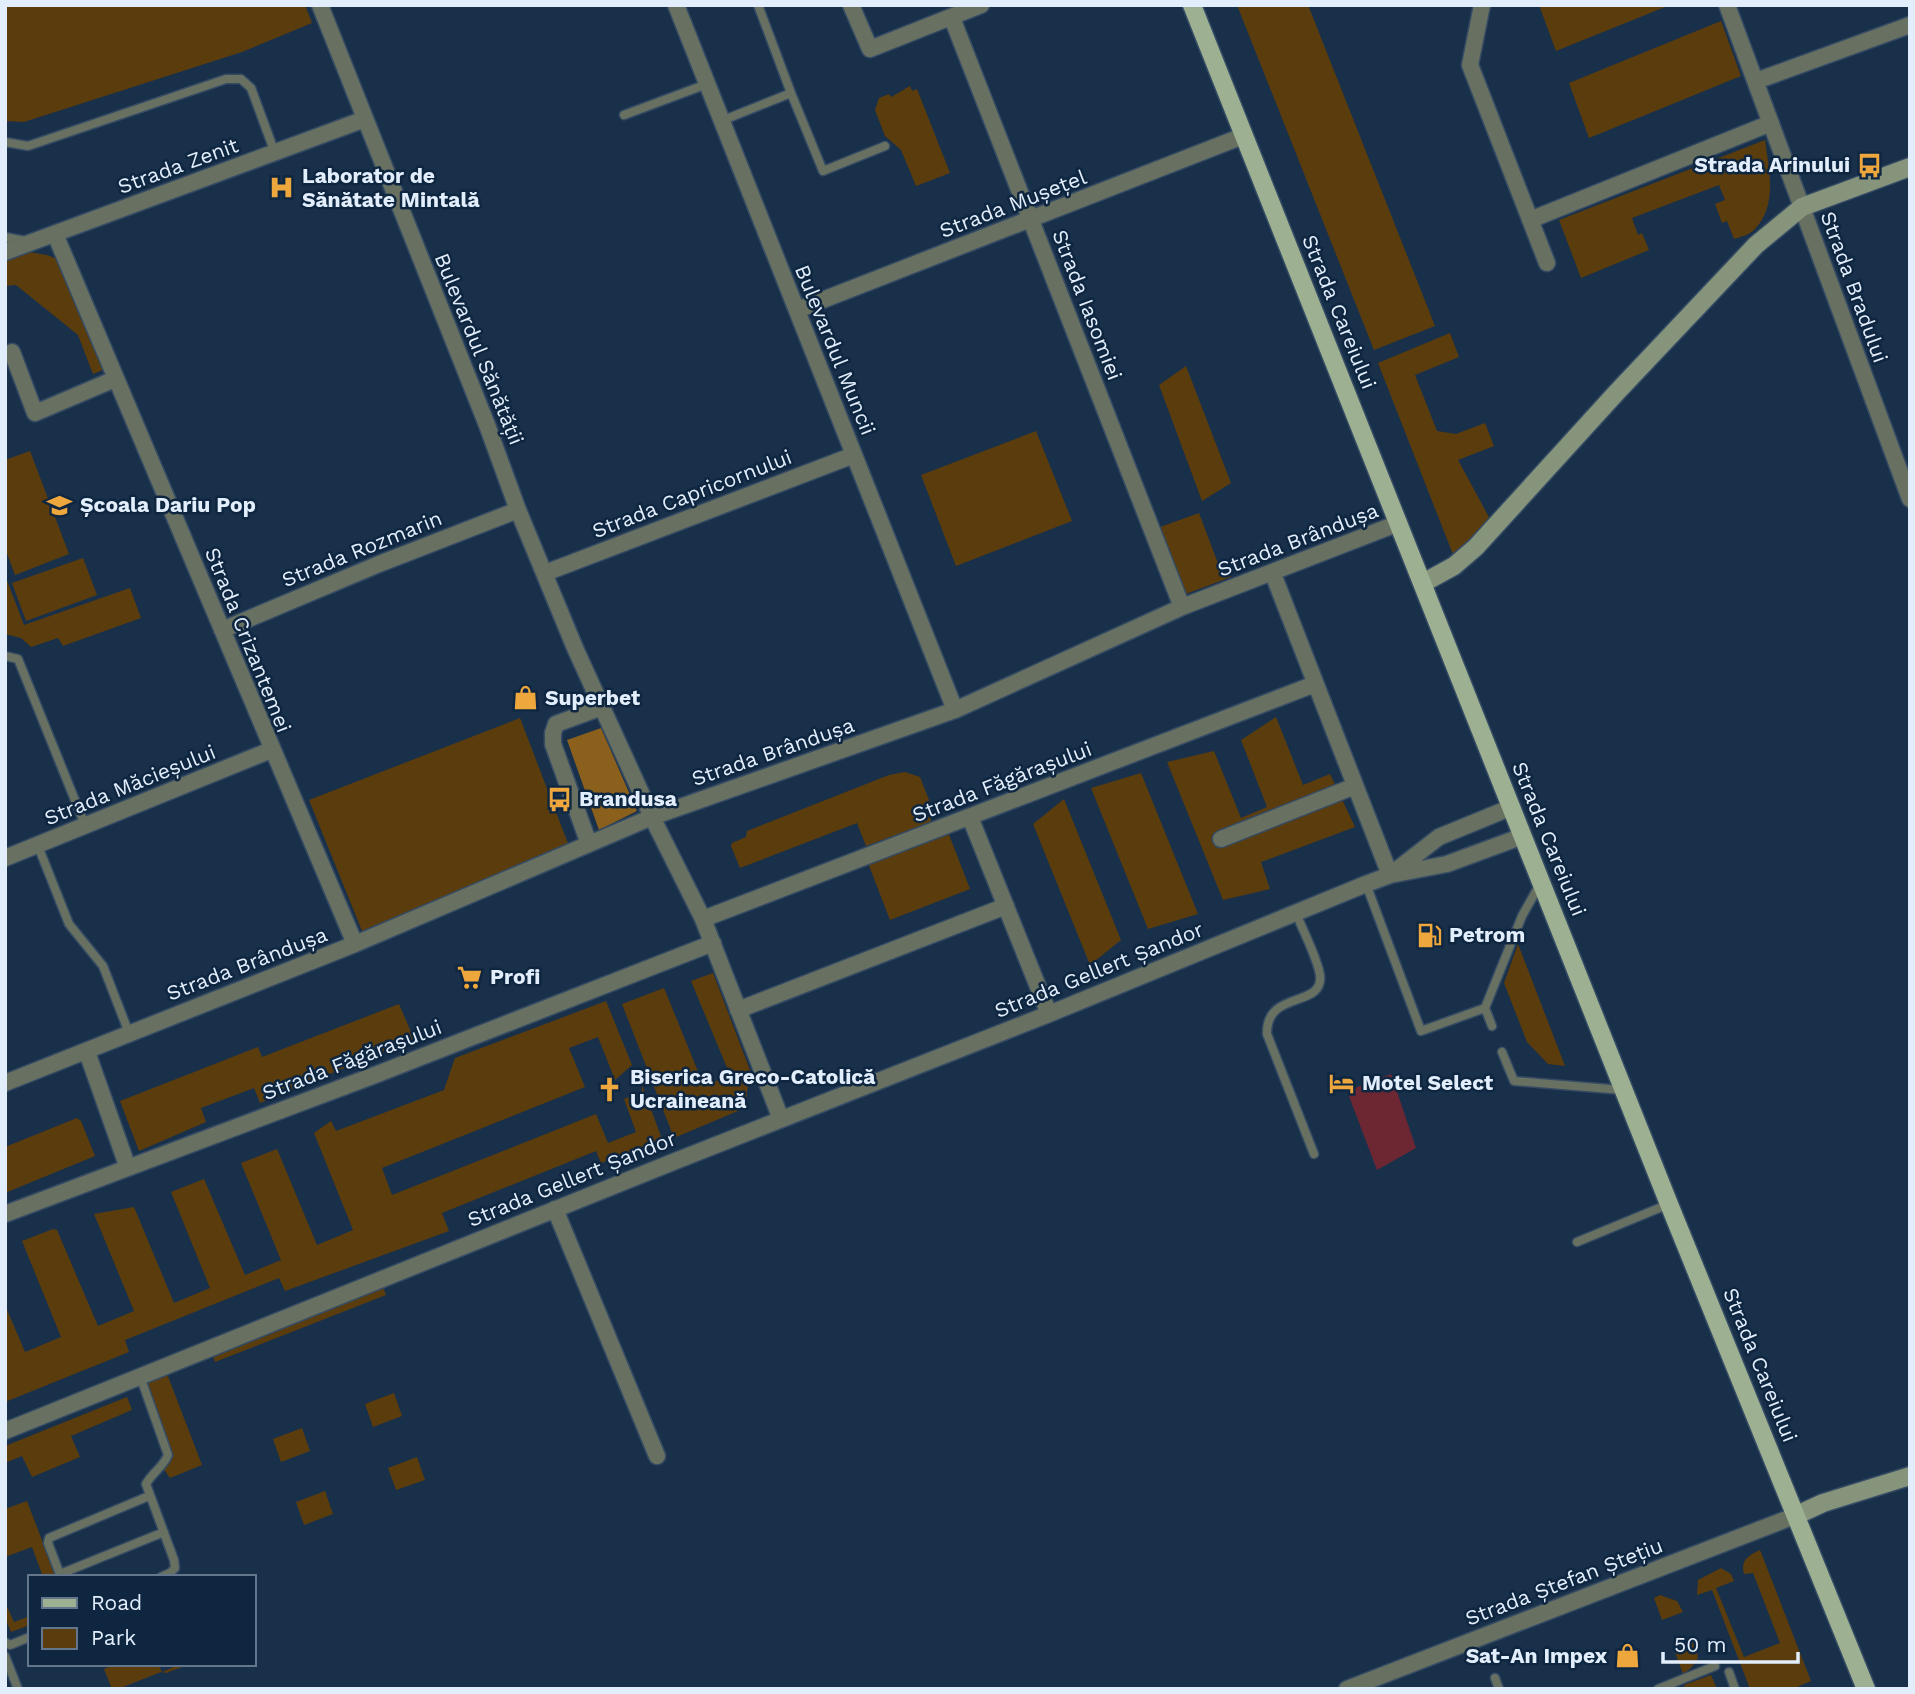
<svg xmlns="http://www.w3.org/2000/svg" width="1915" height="1694" font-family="'Work Sans',sans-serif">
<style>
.green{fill:#5b3c0c}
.forest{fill:#8b5f1c}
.water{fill:#6d2733}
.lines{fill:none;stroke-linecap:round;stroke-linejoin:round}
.lane-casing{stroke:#354b64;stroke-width:11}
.street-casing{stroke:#354b64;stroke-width:19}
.secondary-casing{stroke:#354b64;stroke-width:21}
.primary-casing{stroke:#354b64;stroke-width:21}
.lane{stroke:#677061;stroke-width:8}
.street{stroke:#677061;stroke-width:16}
.secondary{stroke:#86947c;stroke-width:18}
.primary{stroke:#9db091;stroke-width:18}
.labels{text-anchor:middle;stroke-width:5;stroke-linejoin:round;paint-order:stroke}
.poi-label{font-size:21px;font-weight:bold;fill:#e2eefc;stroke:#0f2640;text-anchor:start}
.street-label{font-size:21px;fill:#e2eefc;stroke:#0f2640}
</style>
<rect width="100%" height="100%" fill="#19304b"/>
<!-- green -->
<path class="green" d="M5,5H305L312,23L242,52L24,122L5,121Z
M1237,5H1308L1435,326L1374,350Z
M1539,5H1670L1556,51Z
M1721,21L1741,76L1589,138L1569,83Z
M910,86L912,91L917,89L950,173L916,186L901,150L885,136L875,110L879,98L889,94L891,97Z
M1765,140C1769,170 1778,206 1754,230C1749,235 1740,237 1734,239L1727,221L1722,223L1715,204L1725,200L1719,185L1632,218L1638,235L1642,233L1649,250L1581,278L1559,220Z
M29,252L47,255L67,263L110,367L93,374L78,335L16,285L5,286V258Z
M1450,333L1459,357L1415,375L1437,431L1456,434L1485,423L1494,446L1458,460L1490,519L1454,557L1378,363Z
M1186,366L1231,483L1202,501L1159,385Z
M1036,431L1072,521L956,566L921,475Z
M30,451L69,554L15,575L5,548V460Z
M1199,513L1219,566L1226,563L1231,577L1178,597L1152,530Z
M83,558L97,595L26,621L12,583Z
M5,575L24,625L130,588L141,618L63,646L58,638L31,647L21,638L5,634Z
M1276,717L1303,785L1330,774L1355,827L1261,862L1270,889L1223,900L1167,762L1214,751L1241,818L1267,807L1241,740Z
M520,718L569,846L362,931L309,800Z
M905,772L920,777L929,800L931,822L866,846L857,823L740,868L731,846L732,843L746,837L747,831L889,775Z
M1141,773L1198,914L1148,929L1091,788Z
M1064,799L1121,940L1090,965L1033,824Z
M948,832L970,889L890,920L868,863Z
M1518,944L1565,1066L1548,1064L1527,1042L1504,983Z
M713,973L750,1070L745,1108L674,1138L622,1004L664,988L704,1086L730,1075L691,981Z
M606,1001L632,1065L615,1080L598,1037L569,1048L585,1087L382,1168L392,1195L596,1114L608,1143L636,1132L624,1099L642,1092V1085L662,1139L601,1163L596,1151L442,1213L449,1231L285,1291L279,1278L125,1340L129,1352L5,1402V1305L25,1352L61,1337L22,1241L53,1229L57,1230L98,1326L134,1311L94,1214L134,1207L174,1303L210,1288L171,1192L204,1179L245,1275L281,1260L241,1163L277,1149L317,1245L353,1230L314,1133L331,1121L336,1131L444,1090L455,1058Z
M399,1004L414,1039L260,1103L254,1088L201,1108L206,1122L139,1151L120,1101L258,1047L262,1057Z
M77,1118L81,1121L95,1156L5,1193V1147Z
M380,1279L386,1295L215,1362L210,1348Z
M164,1366L202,1465L170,1478L161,1465L167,1460L140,1376Z
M394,1393L402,1416L373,1427L365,1404Z
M127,1397L132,1410L71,1436L80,1457L32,1477L22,1456L5,1463V1446Z
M302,1428L310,1451L281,1462L273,1439Z
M417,1457L425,1480L396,1490L388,1468Z
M325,1491L333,1514L304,1525L296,1502Z
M27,1501L56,1577H43L32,1547L5,1557V1509Z
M1760,1550L1811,1681L1792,1689H1750L1712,1590L1697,1595L1698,1580L1721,1568L1731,1574L1734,1581L1716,1588L1744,1657L1780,1643L1753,1573L1744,1574C1740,1560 1749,1555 1760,1550Z
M1660,1595L1677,1601L1683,1612L1662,1620L1654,1598Z
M5,1602L14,1622L30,1616V1625L11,1632L5,1617Z
M1695,1642L1698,1658L1691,1668L1683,1674L1675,1652Z
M116,1664H158L162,1672L181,1664H190L166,1673L161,1672L118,1689H112L104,1669Z
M1711,1675L1717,1689H1685L1684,1685Z"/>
<!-- forest -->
<path class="forest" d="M601,728L637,811L599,830L567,740Z"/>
<!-- water -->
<path class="water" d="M1391,1074L1416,1148L1377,1170L1347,1091Z"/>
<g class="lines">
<defs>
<path id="lane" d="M791,93L823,171L885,146
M624,115L707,84
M721,121L791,93L758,5
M5,142L28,146L226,79H241L251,88L275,153
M5,237L26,241
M5,656L18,659L85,825
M38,846L69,924L103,966L129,1033
M1366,884L1421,1031L1485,1008
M1296,913C1303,931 1317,957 1320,975C1324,1009 1266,989 1267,1034L1314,1154
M1492,1026L1485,1008L1522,916L1540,884
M1502,1052L1514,1081L1622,1090
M1577,1242L1669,1204
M140,1376L168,1455C164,1466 152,1473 146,1484L174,1560L175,1568L170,1573L161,1577
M60,1574L164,1532
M61,1577L48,1543L49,1538L149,1496
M5,1642L10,1645L30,1637
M5,1656L18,1689
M1729,1672L1735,1689
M1495,1678L1499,1689
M1658,1689L1715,1666"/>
<path id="street" d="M320,5L487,425L518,510L575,648L652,817L703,919L781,1119
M676,5L955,710
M851,5L870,49L981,5
M1482,5L1470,65L1547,263
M1727,5L1910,499
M952,18L1182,607
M1756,81L1910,25
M1530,220L1771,123
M55,234L355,944
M5,252L365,119
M797,310L1243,136
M12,352L35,413L115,379
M545,573L854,455
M1273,574L1390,875
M222,630L379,564L518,510
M970,817L1049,1014
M1221,839L1355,786
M589,844L553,744V733L556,724L602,707
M5,858L271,750
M1394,872L1439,837L1512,807
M703,919L1315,684
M738,1010L1006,906
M87,1052L128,1168
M5,1083L355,944L652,817L955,710L1182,607L1399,523
M555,1209L657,1456
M5,1214L375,1075L713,943
M5,1431L678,1160L1049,1014L1366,884L1390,875L1447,864L1523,836
M1347,1689L1797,1515"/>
<path id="secondary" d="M1423,583L1454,566L1476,547L1617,392L1756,245L1802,207L1910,167
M1797,1515L1823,1503L1910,1476"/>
<path id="primary" d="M1192,5L1669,1204L1866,1689"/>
</defs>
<!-- lane casing -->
<use href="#lane" class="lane-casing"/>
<!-- street casing -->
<use href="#street" class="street-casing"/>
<!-- secondary casing -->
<use href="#secondary" class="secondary-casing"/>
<!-- primary casing -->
<use href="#primary" class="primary-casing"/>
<!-- lane -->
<use href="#lane" class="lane"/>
<!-- street -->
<use href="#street" class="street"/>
<!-- secondary -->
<use href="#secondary" class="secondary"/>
<!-- primary -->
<use href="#primary" class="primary"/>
</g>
<!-- icons -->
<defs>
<symbol id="bus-bare" viewBox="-9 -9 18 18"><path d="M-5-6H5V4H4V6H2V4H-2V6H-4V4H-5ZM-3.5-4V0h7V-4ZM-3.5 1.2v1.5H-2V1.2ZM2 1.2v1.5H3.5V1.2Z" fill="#eea73d" stroke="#0f2640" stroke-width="2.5" paint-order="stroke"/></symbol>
<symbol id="hospital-bare" viewBox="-9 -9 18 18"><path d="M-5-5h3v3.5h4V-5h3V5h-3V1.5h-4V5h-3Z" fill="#eea73d" stroke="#0f2640" stroke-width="2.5" paint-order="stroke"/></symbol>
<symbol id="school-bare" viewBox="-9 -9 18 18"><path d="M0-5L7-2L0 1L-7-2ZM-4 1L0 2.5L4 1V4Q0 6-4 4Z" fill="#eea73d" stroke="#0f2640" stroke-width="2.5" paint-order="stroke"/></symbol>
<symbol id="shop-bare" viewBox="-9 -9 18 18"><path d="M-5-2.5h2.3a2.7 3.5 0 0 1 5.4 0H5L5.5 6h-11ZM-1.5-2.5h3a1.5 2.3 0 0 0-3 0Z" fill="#eea73d" stroke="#0f2640" stroke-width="2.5" paint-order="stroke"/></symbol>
<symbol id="fuel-bare" viewBox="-9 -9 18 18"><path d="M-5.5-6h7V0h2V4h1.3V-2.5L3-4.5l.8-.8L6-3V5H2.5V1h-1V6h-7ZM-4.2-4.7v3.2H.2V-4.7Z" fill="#eea73d" stroke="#0f2640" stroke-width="2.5" paint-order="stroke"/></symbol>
<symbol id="supermarket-bare" viewBox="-9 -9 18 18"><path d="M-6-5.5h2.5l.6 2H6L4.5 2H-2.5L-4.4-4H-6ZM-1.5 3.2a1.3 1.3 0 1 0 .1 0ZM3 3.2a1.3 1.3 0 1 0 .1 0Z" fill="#eea73d" stroke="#0f2640" stroke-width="2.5" paint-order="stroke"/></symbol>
<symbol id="hotel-bare" viewBox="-9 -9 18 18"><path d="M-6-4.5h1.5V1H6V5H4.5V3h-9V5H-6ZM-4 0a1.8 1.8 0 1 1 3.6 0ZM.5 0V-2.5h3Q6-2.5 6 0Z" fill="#eea73d" stroke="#0f2640" stroke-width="2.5" paint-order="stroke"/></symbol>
<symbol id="church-bare" viewBox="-9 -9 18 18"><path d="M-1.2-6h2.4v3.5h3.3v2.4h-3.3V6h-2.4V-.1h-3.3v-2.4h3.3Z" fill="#eea73d" stroke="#0f2640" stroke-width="2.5" paint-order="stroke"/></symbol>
</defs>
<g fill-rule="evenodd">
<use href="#bus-bare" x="1852" y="148" width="35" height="35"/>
<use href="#hospital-bare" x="264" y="170" width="35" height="35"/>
<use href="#school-bare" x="42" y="488" width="35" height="35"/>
<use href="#shop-bare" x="508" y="680" width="35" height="35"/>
<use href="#bus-bare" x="542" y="782" width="35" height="35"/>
<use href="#fuel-bare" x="1412" y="918" width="35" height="35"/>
<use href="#supermarket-bare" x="452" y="960" width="35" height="35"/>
<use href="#hotel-bare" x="1324" y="1066" width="35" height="35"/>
<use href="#church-bare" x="592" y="1072" width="35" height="35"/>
<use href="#shop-bare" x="1610" y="1638" width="35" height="35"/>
</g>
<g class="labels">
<!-- poi labels -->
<g class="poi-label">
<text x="1850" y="172" text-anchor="end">Strada Arinului</text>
<text x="302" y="183">Laborator de<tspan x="302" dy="24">Sănătate Mintală</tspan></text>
<text x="80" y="512">Școala Dariu Pop</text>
<text x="545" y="705">Superbet</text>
<text x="579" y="806">Brandusa</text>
<text x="1449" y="942">Petrom</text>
<text x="490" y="984">Profi</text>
<text x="630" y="1084">Biserica Greco-Catolică<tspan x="630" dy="24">Ucraineană</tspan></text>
<text x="1362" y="1090">Motel Select</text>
<text x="1607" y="1663" text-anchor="end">Sat-An Impex</text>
</g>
<!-- street labels -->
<g class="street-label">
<text transform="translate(178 166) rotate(-20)" y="7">Strada Zenit</text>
<text transform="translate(1013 204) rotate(-21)" y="7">Strada Mușețel</text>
<text transform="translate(1854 287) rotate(70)" y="7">Strada Bradului</text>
<text transform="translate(1087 305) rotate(69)" y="7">Strada Iasomiei</text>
<text transform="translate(1339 312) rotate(68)" y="7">Strada Careiului</text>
<text transform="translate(479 349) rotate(68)" y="7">Bulevardul Sănătății</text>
<text transform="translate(835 350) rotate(68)" y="7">Bulevardul Muncii</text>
<text transform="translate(692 494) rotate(-21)" y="7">Strada Capricornului</text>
<text transform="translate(1298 540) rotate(-21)" y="7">Strada Brândușa</text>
<text transform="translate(362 549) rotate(-22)" y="7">Strada Rozmarin</text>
<text transform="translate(248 640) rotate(68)" y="7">Strada Crizantemei</text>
<text transform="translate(773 752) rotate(-19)" y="7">Strada Brândușa</text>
<text transform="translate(1002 782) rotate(-21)" y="7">Strada Făgărașului</text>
<text transform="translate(130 785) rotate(-22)" y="7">Strada Măcieșului</text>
<text transform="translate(1549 839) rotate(68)" y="7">Strada Careiului</text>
<text transform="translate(247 964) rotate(-21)" y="7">Strada Brândușa</text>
<text transform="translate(1099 970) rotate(-22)" y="7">Strada Gellert Șandor</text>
<text transform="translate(352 1060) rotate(-21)" y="7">Strada Făgărașului</text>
<text transform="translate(572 1179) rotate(-22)" y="7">Strada Gellert Șandor</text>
<text transform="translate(1760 1365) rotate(68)" y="7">Strada Careiului</text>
<text transform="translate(1564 1582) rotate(-21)" y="7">Strada Ștefan Ștețiu</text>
</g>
</g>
<!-- border -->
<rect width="1915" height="1694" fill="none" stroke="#e2eefc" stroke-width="14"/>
<!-- legend -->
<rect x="28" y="1575" width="228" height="91" fill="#0f2640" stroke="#63768b" stroke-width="2"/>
<rect x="42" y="1598" width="35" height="10" fill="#9db091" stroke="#63768b" stroke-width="2"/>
<text x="91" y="1610" font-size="21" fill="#e2eefc">Road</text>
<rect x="42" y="1628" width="35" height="21" fill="#5b3c0c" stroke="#63768b" stroke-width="2"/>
<text x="91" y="1645" font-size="21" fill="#e2eefc">Park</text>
<!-- scale -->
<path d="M1663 1652v10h135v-10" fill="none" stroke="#e2eefc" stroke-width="3.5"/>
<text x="1674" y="1652" font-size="21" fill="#e2eefc" stroke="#0f2640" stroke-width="5" paint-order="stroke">50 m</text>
</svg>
